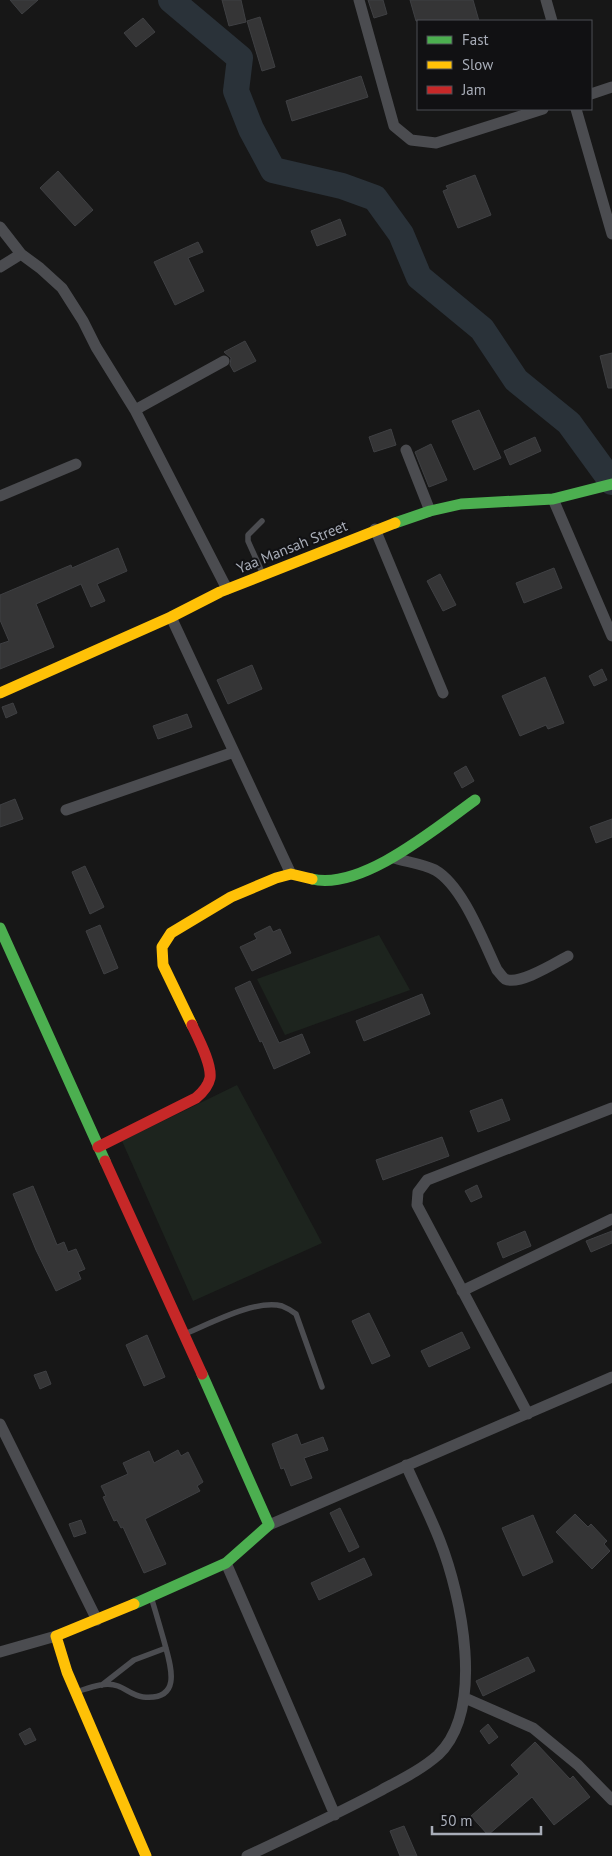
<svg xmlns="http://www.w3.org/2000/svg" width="612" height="1856" font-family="'PT Sans',sans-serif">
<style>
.green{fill:#1d241e}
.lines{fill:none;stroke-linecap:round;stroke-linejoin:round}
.river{stroke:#2a3239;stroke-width:26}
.building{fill:#353536;stroke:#3f4043}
.lane{stroke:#4b4c50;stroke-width:5.5}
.street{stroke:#4b4c50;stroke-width:11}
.fast{stroke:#4caf50;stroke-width:11}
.slow{stroke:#ffc107;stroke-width:11}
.jam{stroke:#c62828;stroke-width:11}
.labels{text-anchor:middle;stroke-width:4;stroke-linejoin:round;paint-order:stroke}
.street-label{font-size:15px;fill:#a8adb8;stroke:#111113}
</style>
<rect width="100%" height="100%" fill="#171717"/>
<!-- green -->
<path class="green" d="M379,935L410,990L285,1035L257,979Z
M237,1085L322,1243L193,1301L122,1141Z"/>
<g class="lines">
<!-- river -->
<path class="river" d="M171,0L240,58L236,91L251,129L273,170L342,186L375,198L401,234L419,277L482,329L516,380L569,423L612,482"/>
</g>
<!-- building -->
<path class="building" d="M10,0H38L22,14Z
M222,0H241L246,22L229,26Z
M368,0H383L387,14L374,18Z
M410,0H473L479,21H416Z
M260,17L275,67L262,71L247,21Z
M143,18L155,32L136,47L124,33Z
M361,76L368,97L292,121L286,101Z
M58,171L93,210L75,226L40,188Z
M475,175L491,215L458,228L443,191L448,189L446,186Z
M340,219L346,235L317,246L311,231Z
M198,242L203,252L188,258L204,291L175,305L154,262Z
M245,341L256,361L234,372L230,365L231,358L224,352Z
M612,353V388H608L600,356Z
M479,410L501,458L474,470L452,421Z
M391,429L396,445L374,452L369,437Z
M535,437L541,451L510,465L504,451Z
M431,444L447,480L429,487L415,452Z
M118,548L127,571L97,584L105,601L91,607L81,584L36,604L54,647L0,669V644L9,641L0,620V595L71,565L72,568Z
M554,568L562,588L524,603L516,583Z
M440,574L456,605L443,611L427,581Z
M252,665L262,689L228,704L217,680Z
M602,669L607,680L594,686L589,676Z
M545,677L564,723L548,729L546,725L520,736L502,696Z
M13,703L17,713L6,718L2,707Z
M187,714L192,727L158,739L153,726Z
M466,766L474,781L462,788L454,773Z
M15,799L23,819L0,827V805Z
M612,819V837L596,843L590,827Z
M85,866L104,907L90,914L72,872Z
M100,925L118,968L104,974L86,931Z
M270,926L273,932L280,929L291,953L252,971L240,947L257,939L254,934Z
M250,981L279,1043L302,1034L310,1053L274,1069L262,1041L260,1042L235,988Z
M422,994L430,1014L364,1041L356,1021Z
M502,1099L510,1120L478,1132L470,1111Z
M442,1137L449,1156L383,1180L376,1160Z
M477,1185L482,1197L471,1202L465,1191Z
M33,1186L57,1245L64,1242L68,1252L76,1249L85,1269L78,1272L81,1279L56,1291L36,1250L13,1194Z
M525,1231L531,1246L503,1258L497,1243Z
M612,1231V1243L591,1252L586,1241Z
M369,1313L390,1356L372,1364L352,1321Z
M462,1332L470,1348L429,1367L421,1351Z
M147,1335L165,1377L144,1386L126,1345Z
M46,1371L51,1384L40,1389L34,1375Z
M297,1434L301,1445L323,1437L328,1450L304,1458L312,1478L291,1486L284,1468L281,1469L272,1444Z
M178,1450L181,1456L188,1452L203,1482L197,1486L200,1491L145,1519L166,1564L144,1573L123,1527L121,1528L117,1520L114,1521L103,1497L106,1496L101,1486L128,1474L123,1463L149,1451L154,1463Z
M340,1508L359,1547L349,1552L330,1513Z
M575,1514L588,1527L591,1524L607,1541L604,1544L610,1551L592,1569L556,1532Z
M533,1515L553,1562L523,1576L502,1528Z
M81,1520L86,1533L74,1537L69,1524Z
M364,1558L372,1575L319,1600L311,1583Z
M528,1657L535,1671L483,1696L476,1681Z
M488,1724L498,1737L489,1744L480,1731Z
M30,1728L36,1740L25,1745L19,1734Z
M535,1742L570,1779L573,1776L590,1797L554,1825L532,1797L488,1835L471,1816L519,1774L511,1765Z
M404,1826L417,1856H400L390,1831Z"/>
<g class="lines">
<!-- lane -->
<path class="lane" d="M262,572L248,541V535L262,521
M187,1333C211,1323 256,1299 282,1306C287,1308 292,1311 296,1314L322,1387
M102,1685L134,1660L166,1648
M76,1692C89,1688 105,1681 118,1686C126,1689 133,1696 143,1697C184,1701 170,1664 164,1641C160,1627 156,1613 152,1600"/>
<!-- street -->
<path class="street" d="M359,0L394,126L411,140L436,143L543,109
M546,0L552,21
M591,94L612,87
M576,109L612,234
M0,227L21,254L40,268L62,288L83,321L96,347L135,410L224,361
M0,267L21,254
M135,410L227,589
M406,450L430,511
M0,496L76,464
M553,499L612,636
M375,529L443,693
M171,617L291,874
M66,810L234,752
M394,858C407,862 423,864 435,870C463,886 483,941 497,970C500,973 502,977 505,979C519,986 555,963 568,956
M462,1291L612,1219
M528,1414L417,1205L418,1192L427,1180L612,1108
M0,1424L97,1620
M269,1525L612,1377
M226,1563L280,1687L335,1815
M0,1652L56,1636
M465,1698L533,1728L578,1765L612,1800
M247,1856C292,1835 337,1814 380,1791C400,1780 421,1770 438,1755C486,1709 461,1595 440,1541C430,1515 417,1490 406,1465"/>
<!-- fast -->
<path class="fast" d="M395,523L430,511L461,504L553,499L612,484
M312,879C361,891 436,828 475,800
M0,928L105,1161
M134,1604L226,1563L269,1525L202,1374"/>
<!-- slow -->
<path class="slow" d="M0,693L171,617L220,592L395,523
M192,1025L163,965L162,947L171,933L231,897L276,878L291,874L312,879
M134,1604L56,1636L67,1672L146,1856"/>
<!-- jam -->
<path class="jam" d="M98,1147L196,1098C202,1093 208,1087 210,1078C212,1064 198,1038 192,1025
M105,1161L202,1374"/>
</g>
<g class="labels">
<!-- street labels -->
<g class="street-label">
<text transform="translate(292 547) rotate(-22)" y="5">Yaa Mansah Street</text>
</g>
</g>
<!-- legend -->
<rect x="417" y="20" width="175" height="90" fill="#111113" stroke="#4d4f55"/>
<rect x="427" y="36" width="25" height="8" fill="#4caf50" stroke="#4d4f55"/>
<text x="462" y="45" font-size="15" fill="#a8adb8">Fast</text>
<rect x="427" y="61" width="25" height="8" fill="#ffc107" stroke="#4d4f55"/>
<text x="462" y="70" font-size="15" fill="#a8adb8">Slow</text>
<rect x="427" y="86" width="25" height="8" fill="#c62828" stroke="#4d4f55"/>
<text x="462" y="95" font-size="15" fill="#a8adb8">Jam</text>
<!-- scale -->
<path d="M432 1826v8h109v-8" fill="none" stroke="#a8adb8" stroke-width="2.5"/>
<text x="440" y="1826" font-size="15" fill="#a8adb8" stroke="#111113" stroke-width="4" paint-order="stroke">50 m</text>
</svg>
